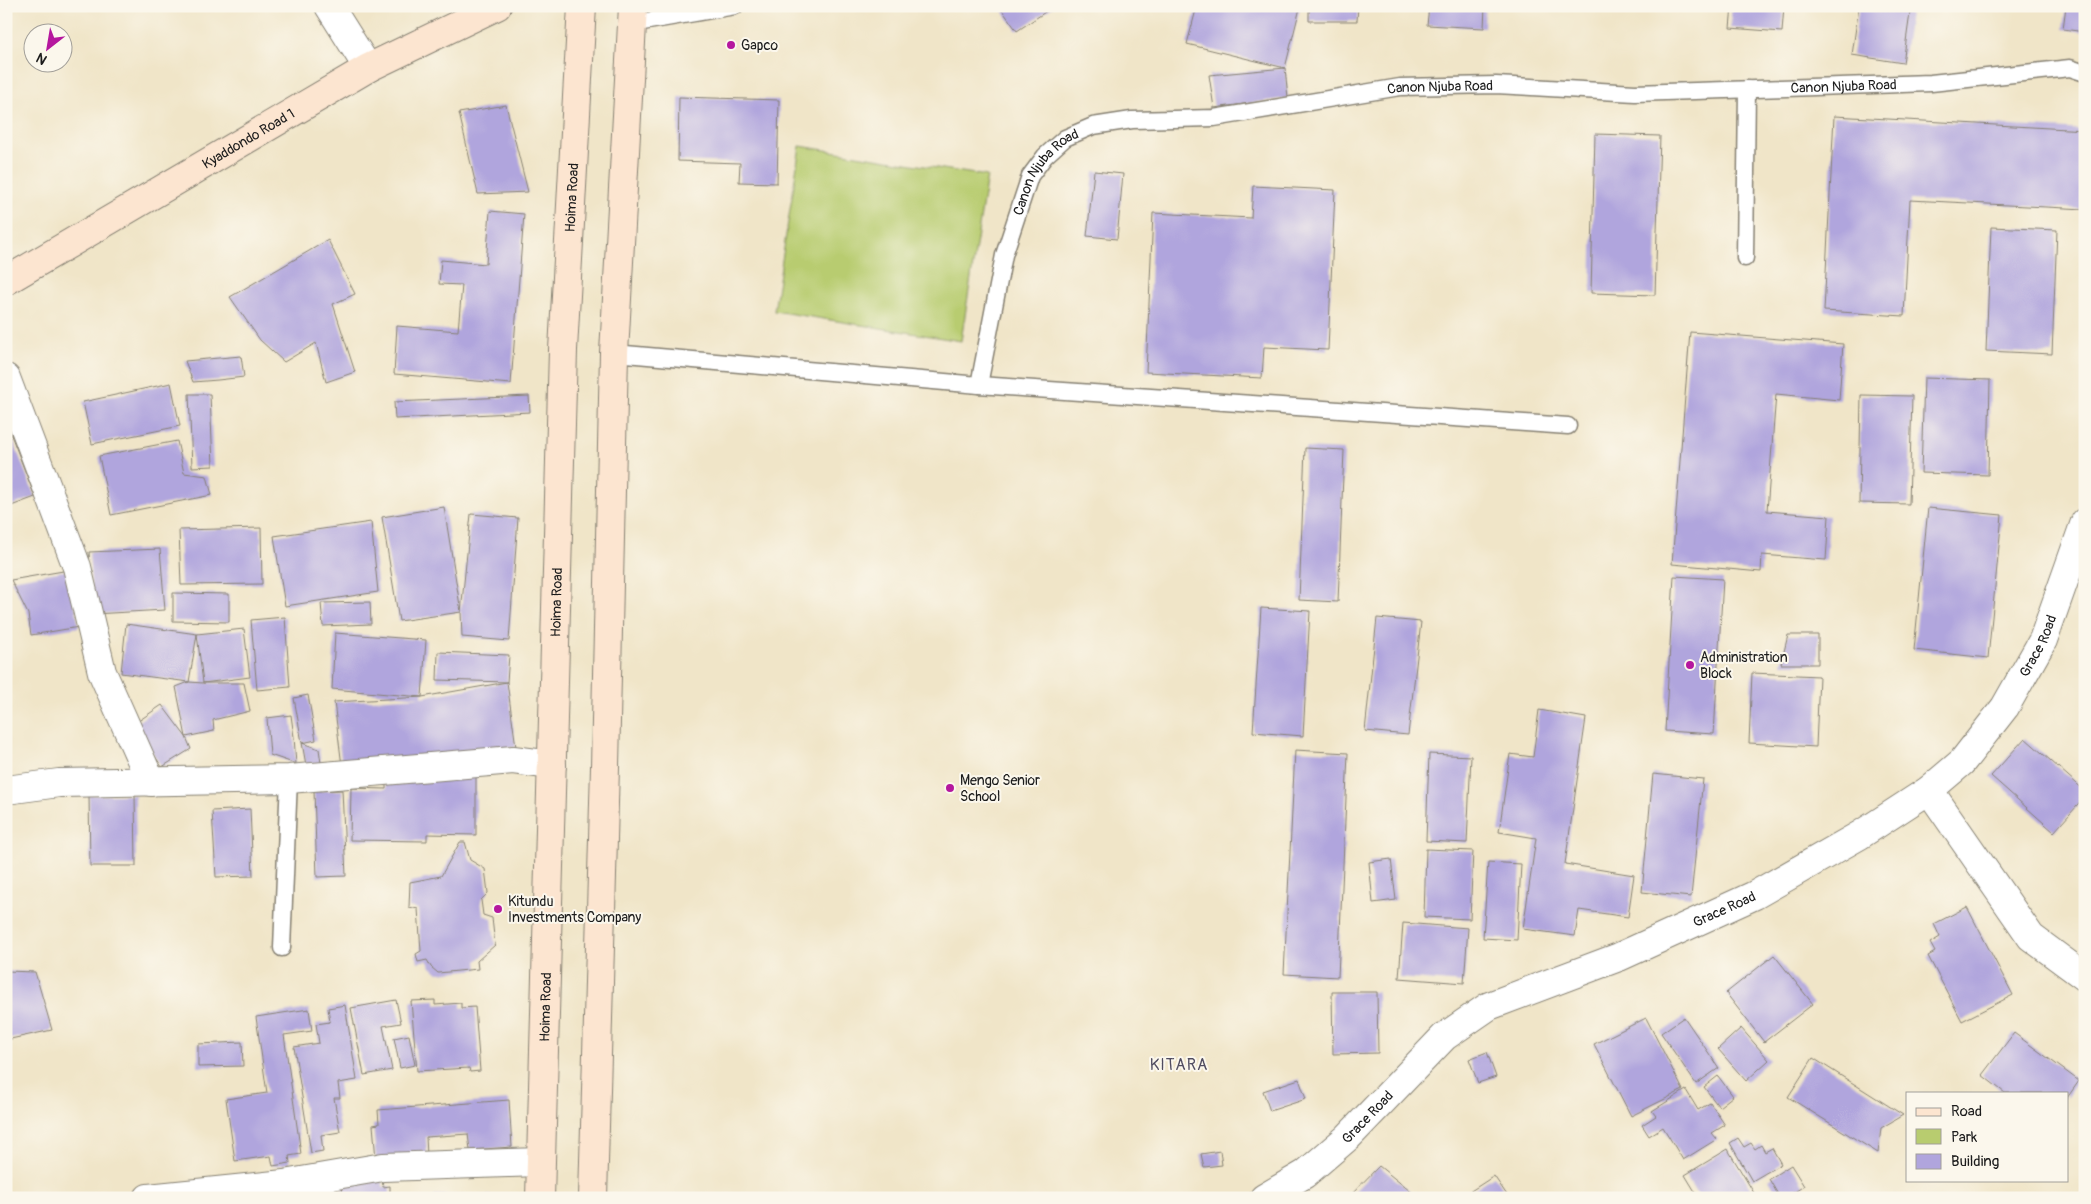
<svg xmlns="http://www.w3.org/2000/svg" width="2091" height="1204" font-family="Pangolin,sans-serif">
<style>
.green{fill:#b8cc6f;stroke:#6a7446}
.building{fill:#b0a5dd}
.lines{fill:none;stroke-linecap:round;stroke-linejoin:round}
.lane-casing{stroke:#868072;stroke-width:19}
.street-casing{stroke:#868072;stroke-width:30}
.secondary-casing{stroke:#868072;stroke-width:30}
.lane{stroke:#fff;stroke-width:16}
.street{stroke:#fff;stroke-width:28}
.secondary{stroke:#fce5d0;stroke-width:28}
.poi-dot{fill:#b5179e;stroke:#fbf7ec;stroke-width:2}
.labels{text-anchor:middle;stroke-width:4;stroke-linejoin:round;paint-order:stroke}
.poi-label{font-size:14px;fill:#1c1c1c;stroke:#fbf7ec;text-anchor:start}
.street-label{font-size:14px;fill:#1c1c1c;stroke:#fbf7ec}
.quarter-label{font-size:16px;letter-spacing:1px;fill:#504c60;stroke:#fbf7ec}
</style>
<rect width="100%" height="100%" fill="#fbf7ec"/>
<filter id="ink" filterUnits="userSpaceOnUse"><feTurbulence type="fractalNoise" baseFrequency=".02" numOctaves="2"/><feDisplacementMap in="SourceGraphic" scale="10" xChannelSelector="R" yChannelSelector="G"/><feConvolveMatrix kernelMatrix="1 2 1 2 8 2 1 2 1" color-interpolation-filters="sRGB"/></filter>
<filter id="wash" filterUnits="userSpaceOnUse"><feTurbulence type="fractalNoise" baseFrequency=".0096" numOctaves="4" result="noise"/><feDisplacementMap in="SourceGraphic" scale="20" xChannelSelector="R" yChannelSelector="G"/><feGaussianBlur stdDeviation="1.12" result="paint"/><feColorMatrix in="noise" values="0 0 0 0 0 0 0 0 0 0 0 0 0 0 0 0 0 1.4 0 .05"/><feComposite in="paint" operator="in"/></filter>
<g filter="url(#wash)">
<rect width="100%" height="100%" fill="#f0e5c8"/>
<!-- green -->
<path class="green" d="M800,146L987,176L961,341L774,311Z"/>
<g id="blocks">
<!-- building -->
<path class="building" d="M945,6H955L949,11Z
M990,6H1054L1017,31L1002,10Z
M1197,6H1292L1300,8L1285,68L1288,98L1214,108L1209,75L1285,68L1187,44Z
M1309,6H1358L1357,21H1309Z
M1429,6H1485L1484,28L1427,25Z
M1732,6H1784L1782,32L1730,28Z
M1859,6H1911L1903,63L1852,55Z
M2066,6H2085V32L2063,29Z
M679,97L779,100L777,183L739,182L740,163L678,161Z
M506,105L528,192L478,194L459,113Z
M1834,116L2085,130V209L1910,200L1904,316L1824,311Z
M1595,134L1660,136L1655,295L1591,293Z
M1094,171L1123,174L1117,239L1087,236Z
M1253,186L1335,190L1328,350L1264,347L1262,378L1146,372L1153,213L1251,218Z
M490,211L524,214L511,384L394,374L397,326L458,331L462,285L439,284L441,260L486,264Z
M1991,227L2057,230L2052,354L1986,351Z
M328,240L355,294L333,304L355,372L326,382L316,343L284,362L260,340L230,297Z
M1690,332L1843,344L1839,400L1776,394L1767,511L1829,516L1826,560L1762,555L1761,572L1672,564Z
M241,356L244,377L218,380L193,382L185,361Z
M1924,378L1990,380L1988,475L1921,473Z
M171,383L180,426L92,444L83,402Z
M189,394H210L213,466L192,467Z
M1861,395L1912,396L1909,504L1859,503Z
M529,396L530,412L395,419L394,402Z
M6,422L35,497L6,508Z
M177,441L184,473L207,476L212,495L111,515L99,456Z
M1305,448L1344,450L1338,602L1299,600Z
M444,507L461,612L471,514L518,518L509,641L462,637L461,612L399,621L382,517Z
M1928,508L2002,515L1988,658L1914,650Z
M371,522L378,592L285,606L274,536Z
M261,528L262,584L181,585L179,530Z
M160,549L165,610L93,614L89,552Z
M69,570L79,627L31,635L28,614L11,580Z
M1674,576L1723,579L1714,734L1665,731Z
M173,593L229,594V622L173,621Z
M370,602L371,624L323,626L321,603Z
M1261,608L1310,611L1303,736L1253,732Z
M285,617L290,687L257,690L251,620Z
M1377,618L1421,622L1408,735L1365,731Z
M126,624L197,634L244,629L250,677L203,683H244L250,711L213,720L214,731L186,737L176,687L189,682L203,683L197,634L189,682L121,673Z
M335,633L426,640L422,697L507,682L437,680L438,652L509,655L507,682L516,747L342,766L334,702L422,697L332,689Z
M1788,635H1818V664H1781Z
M1752,673L1819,676L1816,747L1749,743Z
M308,695L316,740L302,743L319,749L321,763L306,765L294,698Z
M162,705L186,737L191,749L162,767L134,724Z
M1539,710L1586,718L1565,864L1634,875L1628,917L1579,910L1575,936L1523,929L1536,838L1499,832L1510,754L1533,757Z
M291,715L294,737L296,764L270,755L267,718Z
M2025,738L2085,791V797L2054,832L1991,776Z
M1295,750L1348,753L1338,977L1284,974Z
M1429,754L1471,756L1467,843L1426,841Z
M1653,774L1703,779L1691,897L1642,892Z
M476,775V835L427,834V841L350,840L351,788L386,789V782Z
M342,790L346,876L317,877L314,791Z
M89,795H135L136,866H90Z
M250,809L253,876L216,877L212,811Z
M460,842H465L470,860L485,869L488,893L481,900L483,915L492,918L495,945L477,961L478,969L438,973L431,967L427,960L418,962L416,954L421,951L418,909L409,907L410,882L441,876Z
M1426,849L1473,851L1470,919L1424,917Z
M1391,859L1396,900L1373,903L1369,862Z
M1488,862L1521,864L1517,940L1483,938Z
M1967,907L2013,995L1962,1021L1928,956L1935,952L1930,943L1940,937L1934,924Z
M1403,923L1468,928L1464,983L1399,978Z
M1774,955L1813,1004L1764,1042L1726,993Z
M6,971L35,972L52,1030L6,1040Z
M1332,992H1377L1378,1053L1333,1054Z
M396,1000L401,1023L383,1026L392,1070L364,1075L351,1008Z
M435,1000V1005L461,1003V1008L475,1007L480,1071L470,1072L469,1068L417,1071L411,1001Z
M345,1005L357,1080L338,1083L340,1098H334L340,1132L321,1135L323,1151L311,1153L294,1047L319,1043L316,1024L330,1022L328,1008Z
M309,1009L312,1031L284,1035L301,1154L289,1156L290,1163L273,1166L271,1156L235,1161L226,1099L267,1093L256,1017Z
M1684,1017L1719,1068L1696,1084L1661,1033Z
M1646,1018L1683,1090L1631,1116L1594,1044Z
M1741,1028L1769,1060L1746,1081L1718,1049Z
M2014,1033L2079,1081L2067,1098V1093H2005L1982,1075Z
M409,1035L415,1065L400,1068L394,1038Z
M242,1042L243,1066L198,1067V1044Z
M1487,1052L1496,1077L1478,1083L1469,1059Z
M1813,1058L1903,1115L1881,1128L1878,1153L1788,1097Z
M1718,1076L1733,1096L1719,1107L1704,1087Z
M1299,1079L1306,1099L1270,1111L1263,1091Z
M1686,1090L1698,1110L1710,1103L1725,1125L1712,1133L1717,1139L1683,1160L1663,1127L1649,1136L1642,1125L1656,1116L1652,1111Z
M509,1100L512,1147L470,1150L468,1134L426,1137L427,1155L376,1159L373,1125L379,1124L378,1110Z
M1738,1138L1744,1147L1751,1143L1755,1149L1761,1145L1765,1152L1772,1148L1781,1164L1752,1181L1730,1143Z
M1728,1149L1730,1153L1757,1198H1699L1685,1175Z
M1220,1151L1222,1165L1204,1167L1201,1154Z
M1791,1165L1804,1186L1785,1198H1780L1769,1179Z
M1379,1166L1415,1195L1413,1198H1348Z
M1494,1176L1509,1198H1460Z
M382,1177L383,1187L390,1186V1198H341L342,1181Z
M434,1195L493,1196V1198H434Z"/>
</g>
</g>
<g filter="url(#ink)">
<use href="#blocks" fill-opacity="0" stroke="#868072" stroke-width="1"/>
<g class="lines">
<defs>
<g id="lane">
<path d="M631,24L735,6"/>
<path d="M1745,258L1747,89"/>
<path d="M614,353L979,385L1568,426"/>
<path id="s1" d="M979,385L1004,255L1030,176L1045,156L1065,138L1093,126L1132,120L1214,118L1400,87L1496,85L1635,93L1931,83L2070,68L2085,73"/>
<path d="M282,948L289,779"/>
</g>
<g id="street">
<path d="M329,6L368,68"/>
<path d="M6,378L77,567L102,672L151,782"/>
<path d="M6,790L59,783L289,779L513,760L552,765"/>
<path d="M1929,790L2031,937L2085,977"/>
<path d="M148,1198L284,1184L383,1167L540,1162"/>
<path id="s2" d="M1264,1198L1305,1174L1348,1137L1444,1037L1489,1006L1619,957L1755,895L1860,835L1929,790L1962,762L2005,707L2043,640L2085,522"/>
</g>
<g id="secondary">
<path id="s3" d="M6,281L368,68L497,6"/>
<path id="s4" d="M540,1198L563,350L582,6"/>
<path d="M593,1198L605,767L614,353L633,6"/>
</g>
</defs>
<!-- lane casing -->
<use href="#lane" class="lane-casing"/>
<!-- street casing -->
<use href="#street" class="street-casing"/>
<!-- secondary casing -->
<use href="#secondary" class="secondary-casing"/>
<!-- lane -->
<use href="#lane" class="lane"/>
<!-- street -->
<use href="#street" class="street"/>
<!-- secondary -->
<use href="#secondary" class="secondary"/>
</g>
</g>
<!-- markers -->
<g class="poi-dot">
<circle cx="731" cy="45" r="5"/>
<circle cx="1690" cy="665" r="5"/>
<circle cx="950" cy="788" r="5"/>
<circle cx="498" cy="909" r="5"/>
</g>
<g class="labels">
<!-- poi labels -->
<g class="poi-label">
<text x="741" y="50">Gapco</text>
<text x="1700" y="662">Administration<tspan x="1700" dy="16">Block</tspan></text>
<text x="960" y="785">Mengo Senior<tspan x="960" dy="16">School</tspan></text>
<text x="508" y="906">Kitundu<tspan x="508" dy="16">Investments Company</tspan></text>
</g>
<!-- street labels -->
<g class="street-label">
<text dy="5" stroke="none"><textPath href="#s1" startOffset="1052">Canon Njuba Road</textPath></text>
<text dy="5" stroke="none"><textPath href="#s1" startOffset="648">Canon Njuba Road</textPath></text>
<text dy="5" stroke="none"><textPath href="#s3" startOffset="281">Kyaddondo Road 1</textPath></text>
<text dy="5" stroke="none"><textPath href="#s1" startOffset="228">Canon Njuba Road</textPath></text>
<text dy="5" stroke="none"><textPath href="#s4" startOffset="1001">Hoima Road</textPath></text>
<text dy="5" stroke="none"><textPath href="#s4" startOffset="596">Hoima Road</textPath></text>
<text dy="5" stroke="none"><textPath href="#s2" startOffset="972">Grace Road</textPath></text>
<text dy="5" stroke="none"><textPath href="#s2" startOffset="552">Grace Road</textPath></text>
<text dy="5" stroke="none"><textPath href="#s4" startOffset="191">Hoima Road</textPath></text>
<text dy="5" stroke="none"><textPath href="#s2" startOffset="132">Grace Road</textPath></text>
</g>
<!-- quarter labels -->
<g class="quarter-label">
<text x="1179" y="1070">KITARA</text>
</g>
</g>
<!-- margin -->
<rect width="2091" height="1204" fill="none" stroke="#fbf7ec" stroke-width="25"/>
<!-- legend -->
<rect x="1906" y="1092" width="162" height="90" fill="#fbf7ec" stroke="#a29f99"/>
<rect x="1916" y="1108" width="25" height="8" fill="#fce5d0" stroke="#a29f99"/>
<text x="1951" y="1116" font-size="15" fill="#1c1c1c">Road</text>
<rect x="1916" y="1129" width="25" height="15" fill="#b8cc6f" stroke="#a29f99"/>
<text x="1951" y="1142" font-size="15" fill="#1c1c1c">Park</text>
<rect x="1916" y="1154" width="25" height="15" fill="#b0a5dd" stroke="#a29f99"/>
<text x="1951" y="1166" font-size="15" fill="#1c1c1c">Building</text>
<!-- north arrow -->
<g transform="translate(48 48) rotate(211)"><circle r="24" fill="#fbf7ec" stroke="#a29f99"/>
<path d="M0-4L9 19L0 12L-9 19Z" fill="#b5179e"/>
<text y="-8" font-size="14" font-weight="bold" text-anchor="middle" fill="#1c1c1c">N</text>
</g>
</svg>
